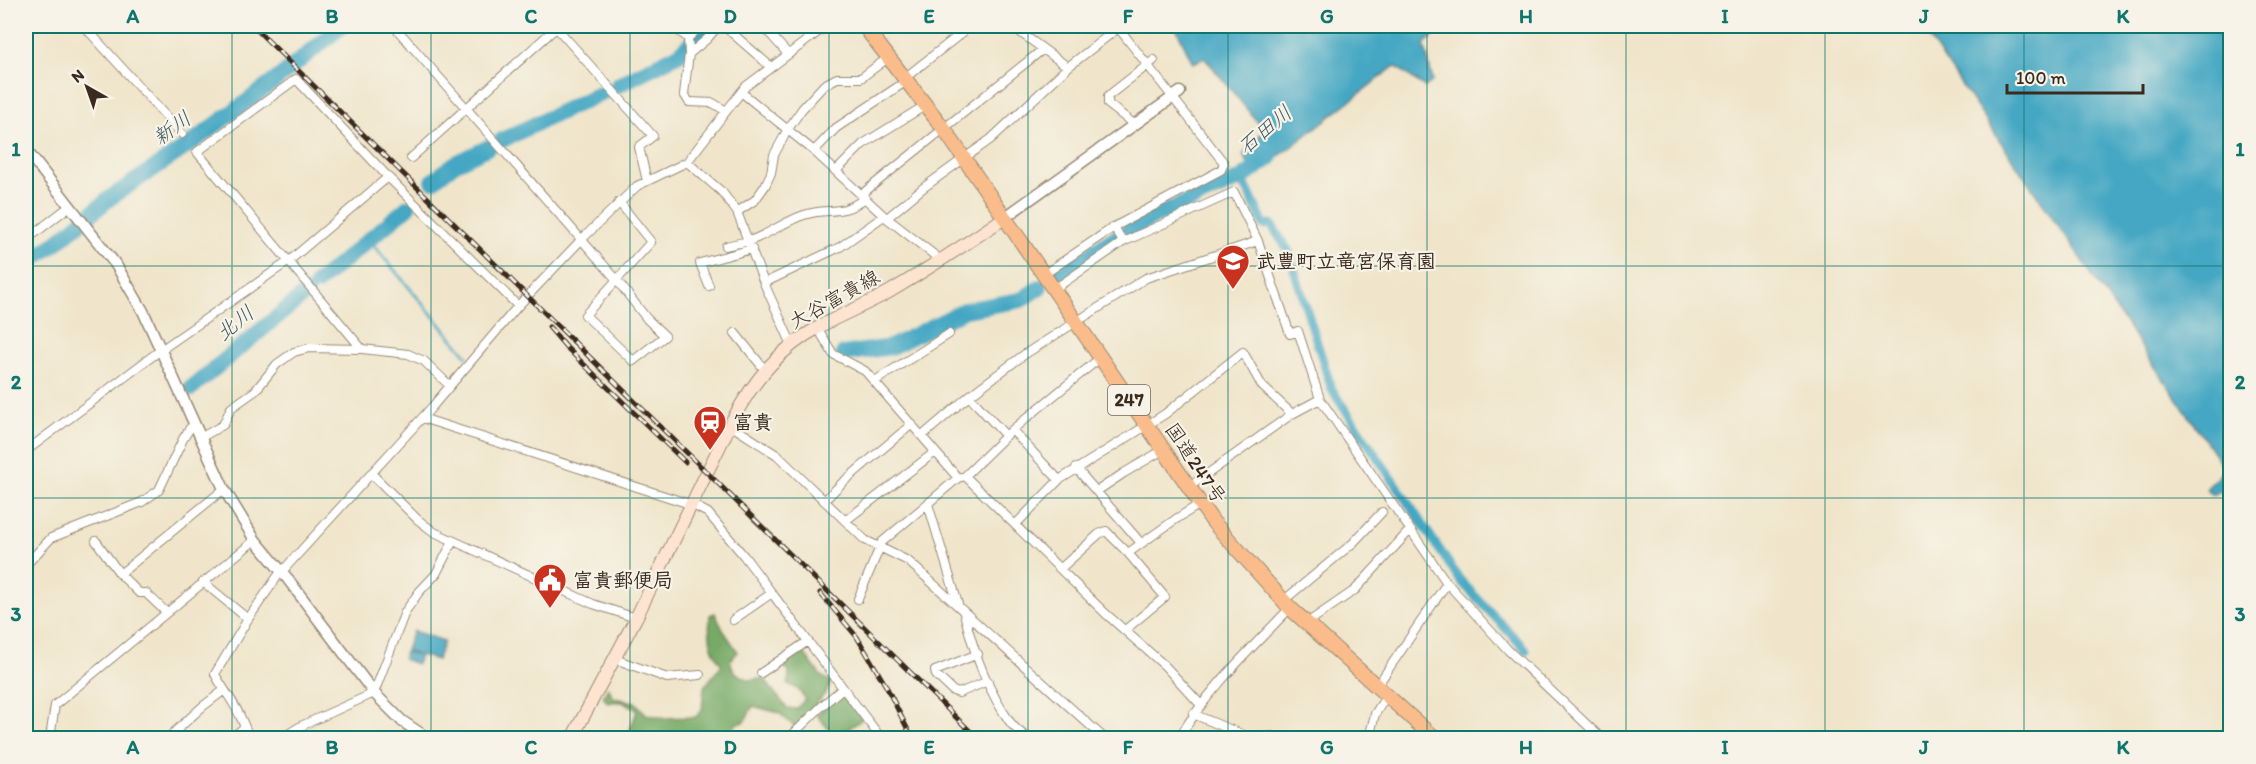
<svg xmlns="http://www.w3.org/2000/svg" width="2256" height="764" font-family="Itim,'Klee One',sans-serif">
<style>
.forest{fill:#7a6;stroke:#596a42;stroke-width:1.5}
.water{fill:#44a7c3;stroke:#406870;stroke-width:1.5}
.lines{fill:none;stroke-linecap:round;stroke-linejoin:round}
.stream{stroke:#44a7c3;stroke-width:3}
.canal{stroke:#44a7c3;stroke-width:9}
.river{stroke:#44a7c3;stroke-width:16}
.minor-casing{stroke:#968874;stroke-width:10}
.tertiary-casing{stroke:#968874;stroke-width:13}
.secondary-casing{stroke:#968874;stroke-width:14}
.trunk-casing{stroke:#968874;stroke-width:16}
.minor{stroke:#fff;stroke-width:8}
.tertiary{stroke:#fff;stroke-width:10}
.secondary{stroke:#fde4d0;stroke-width:12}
.trunk{stroke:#f9bc8a;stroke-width:14}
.rail-casing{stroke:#3b2a1e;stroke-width:5}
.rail{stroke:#f7f3e8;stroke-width:3;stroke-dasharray:9;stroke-linecap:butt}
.grid{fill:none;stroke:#0f766e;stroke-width:1.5;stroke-opacity:0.55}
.labels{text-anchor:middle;stroke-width:4.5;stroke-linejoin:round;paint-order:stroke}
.shield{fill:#f7f3e8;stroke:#73665b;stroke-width:1.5}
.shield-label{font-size:18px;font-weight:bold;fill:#3b2a1e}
.poi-label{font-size:20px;font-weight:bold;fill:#3b2a1e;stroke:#f7f3e8;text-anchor:start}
.street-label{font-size:20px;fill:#3b2a1e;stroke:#f7f3e8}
.water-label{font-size:21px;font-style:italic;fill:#3f5c60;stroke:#f7f3e8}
.neatline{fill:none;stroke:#0f766e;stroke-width:2}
.grid-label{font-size:20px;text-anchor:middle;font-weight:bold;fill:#0f766e}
</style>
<rect width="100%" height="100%" fill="#f7f3e8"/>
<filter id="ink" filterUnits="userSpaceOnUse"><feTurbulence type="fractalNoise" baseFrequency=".0167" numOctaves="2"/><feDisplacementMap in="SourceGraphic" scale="12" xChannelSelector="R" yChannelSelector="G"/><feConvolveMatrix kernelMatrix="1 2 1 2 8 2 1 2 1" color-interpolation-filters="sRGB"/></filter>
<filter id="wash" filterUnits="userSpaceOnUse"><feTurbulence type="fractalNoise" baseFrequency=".008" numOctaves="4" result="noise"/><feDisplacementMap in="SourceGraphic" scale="24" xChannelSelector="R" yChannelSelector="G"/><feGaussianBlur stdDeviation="1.35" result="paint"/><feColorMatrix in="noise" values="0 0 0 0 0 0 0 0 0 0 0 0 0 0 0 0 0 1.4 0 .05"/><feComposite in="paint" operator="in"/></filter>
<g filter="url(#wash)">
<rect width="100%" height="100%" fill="#f0e5ca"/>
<!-- forest -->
<path class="forest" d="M715,613L723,630L738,652L730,660L734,672L749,680L765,678C770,690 779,697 787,708L797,709L805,699L798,689L788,684L789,672L781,663L802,650L821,676L831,682L827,691L796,728L779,713L753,706L744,722L735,724L734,736L727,738H625L628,736L637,711C629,703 619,700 608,703L603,697L608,687L614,698L635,702L646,714L663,718L696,717L702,710L704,687L722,665C710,650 708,635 710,615Z
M842,692L862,719L836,738L817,715Z"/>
<!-- water -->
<path class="water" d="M1175,26H1447L1424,44L1433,81L1425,87L1395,66L1255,175L1243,155L1264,130L1205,58L1193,63Z
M1921,26H2230V487L2212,495L2206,489L2225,469Z
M413,631L444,641L437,660L420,655L417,664L403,659L405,652L418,655L406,650Z"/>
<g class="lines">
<!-- stream -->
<path class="stream" d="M369,240L467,356"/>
<!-- canal -->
<path class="canal" d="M1242,178L1264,225L1271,224L1288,250L1332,390L1460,580L1526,650"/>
<!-- river -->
<path class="river" d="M618,85L679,54L709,26
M502,140L605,91
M433,181L454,164L489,147
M1122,234L1160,214L1242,178L1270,158
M26,264L55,244L110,198L186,147L277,79L342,26
M1058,275L1116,237
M317,283L408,207
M843,354L891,347L965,310L1021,300L1040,287
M190,389L307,292"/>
</g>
</g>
<g filter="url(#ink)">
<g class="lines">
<defs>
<path id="minor" d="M84,26L182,134
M394,26L616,279L647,319L665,336L633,361L585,315L651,242L619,202
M555,26L653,136L639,147L647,181
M672,26L688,38
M724,26L771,67
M763,26L788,54
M1117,26L1224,163L1221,170L1114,227L1123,242
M1017,30L1068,67
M688,38L689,54L684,94L689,102L713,103L726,111
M688,38L701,26
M689,54L707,39L718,26
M906,77L963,32
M741,92L814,151L884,216L942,261
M1135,125L1108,104V96L1154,60
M814,151L836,128L908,80
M411,158L558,26
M687,162L722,192L737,212L764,283L792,345
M836,171L863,144L926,105
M862,194L1042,50
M737,212L755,200L765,186L771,173L774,155L788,129L802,109L824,85L837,78H861L889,57
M887,218L923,188L991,139L1068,67L1118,28
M26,240L70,206
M726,246C733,244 741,243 749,241C768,235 785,221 804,215C829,207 841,217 865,198
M1043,275L1114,227
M764,283L840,247L884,216
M709,286L700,263L752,249
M1053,290L1123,242L1234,192L1258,241
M817,327L833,354L865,371L958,478
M735,333L765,370
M875,381L949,334
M450,386L424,361L408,354L362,349L197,152L296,79L388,177L518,306
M969,396L1006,436
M1292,414L1320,399
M422,418L693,505L708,513L744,556L843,688L824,704L789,738
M730,425L777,455L865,540L908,561L1104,738
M1012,430L1059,480
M922,436L969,396L1025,354L1146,278L1258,241L1290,334L1298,331L1320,399L1447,583L1508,650L1601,738
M200,438L223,425L231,408L255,391L277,364L294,352L309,348L362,349
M26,451L158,352L289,261L388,177
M1076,468L1141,543
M371,473L417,519L434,532L593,604L636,618
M965,476L1105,613L1165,666L1201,705
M1097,491L1124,473L1163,450
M824,501L842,483L912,424
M928,504L958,604
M845,521L935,452
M1015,525L1059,480L1165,414L1243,352L1262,386L1292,414L1189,487
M96,541L120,574L139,593H146L166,612
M26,565L51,538L142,502L159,490L183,439L190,428L195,425
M1060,569L1099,534L1106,531L1128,553L1176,519L1200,504
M120,574L224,489
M203,582L248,619
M858,599L882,542L958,478L965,476L1012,430L1100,358
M1283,601L1353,543L1382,512
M964,613C973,650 988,691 1010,722C1015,729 1022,734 1028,738
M733,620L772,593
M1307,623L1355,590L1410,530
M1125,630L1165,597L1128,553
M978,654L935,671L936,675L953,691L959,693L988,681
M615,659L667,678L700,675
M761,673L808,641
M1377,686L1447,583
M843,688L881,738
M1193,714L1251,738
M50,738L55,705L255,540
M168,738L202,707L223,691
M231,738L244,728
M250,738C246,731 244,724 240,716C234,702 222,688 215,674L248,619L277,577L432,407L518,306L581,240L637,186L687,162L745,87L826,26
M282,738L301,726L374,693L405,612L419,592L436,574L453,541
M1179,738C1208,689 1251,649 1290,608
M1261,738L1272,736L1277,738
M1369,738L1375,714L1387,695"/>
<path id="tertiary" d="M26,150L116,265L143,311L224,489L255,540L287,578L374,693L402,721L427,738
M1004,218L1180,92"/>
<path id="secondary" d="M572,738L636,618L733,419C754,380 780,348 819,327C842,314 866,305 889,292C928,269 966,244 1004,218"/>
<path id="trunk" d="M864,26L944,129L1213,522L1290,608L1434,738"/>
</defs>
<!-- minor casing -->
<use href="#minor" class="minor-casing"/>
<!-- tertiary casing -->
<use href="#tertiary" class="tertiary-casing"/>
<!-- secondary casing -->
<use href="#secondary" class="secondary-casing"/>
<!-- trunk casing -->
<use href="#trunk" class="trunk-casing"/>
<!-- minor -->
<use href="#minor" class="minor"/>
<!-- tertiary -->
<use href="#tertiary" class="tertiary"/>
<!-- secondary -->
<use href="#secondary" class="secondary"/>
<!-- trunk -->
<use href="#trunk" class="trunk"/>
<defs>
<path id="rail" d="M253,26L977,738
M549,327L567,348L685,462
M820,593L857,637L886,686L912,738"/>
</defs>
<!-- rail casing -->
<use href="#rail" class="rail-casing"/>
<!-- rail -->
<use href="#rail" class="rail"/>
</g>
</g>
<!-- grid -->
<path class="grid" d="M232,26V738M431,26V738M630,26V738M829,26V738M1028,26V738M1228,26V738M1427,26V738M1626,26V738M1825,26V738M2024,26V738M26,266H2230M26,498H2230"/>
<!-- icons -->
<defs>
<symbol id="school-pin" viewBox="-11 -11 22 30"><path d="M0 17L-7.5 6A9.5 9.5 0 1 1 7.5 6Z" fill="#c8321e" stroke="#f7f3e8"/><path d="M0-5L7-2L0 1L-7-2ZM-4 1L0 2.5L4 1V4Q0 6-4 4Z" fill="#fff"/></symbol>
<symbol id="station-pin" viewBox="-11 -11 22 30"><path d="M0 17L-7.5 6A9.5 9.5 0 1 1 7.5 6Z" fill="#c8321e" stroke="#f7f3e8"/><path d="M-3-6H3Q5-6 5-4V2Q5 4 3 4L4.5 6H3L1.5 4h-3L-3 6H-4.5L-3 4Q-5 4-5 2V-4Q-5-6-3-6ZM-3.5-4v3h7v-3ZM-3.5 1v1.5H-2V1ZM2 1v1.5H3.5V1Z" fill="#fff"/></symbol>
<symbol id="civic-pin" viewBox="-11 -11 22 30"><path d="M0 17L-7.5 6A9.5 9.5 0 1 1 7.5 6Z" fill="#c8321e" stroke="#f7f3e8"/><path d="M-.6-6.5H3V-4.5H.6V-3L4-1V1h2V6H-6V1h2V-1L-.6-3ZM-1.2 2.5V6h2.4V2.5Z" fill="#fff"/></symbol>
</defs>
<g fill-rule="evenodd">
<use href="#school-pin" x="1214" y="242" width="38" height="52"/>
<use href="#station-pin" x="691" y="403" width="38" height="52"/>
<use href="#civic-pin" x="531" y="561" width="38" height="52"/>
</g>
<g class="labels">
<!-- shield labels -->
<rect class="shield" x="1108" y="385" width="42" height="30" rx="4.5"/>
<g class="shield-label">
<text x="1129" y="406">247</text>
</g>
<!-- poi labels -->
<g class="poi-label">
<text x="1256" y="268">武豊町立竜宮保育園</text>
<text x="733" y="429">富貴</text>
<text x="573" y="587">富貴郵便局</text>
</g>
<!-- street labels -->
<g class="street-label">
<text transform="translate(834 299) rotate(-29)" y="7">大谷富貴線</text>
<text transform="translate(1196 463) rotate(56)" y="7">国道247号</text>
</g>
<!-- water labels -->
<g class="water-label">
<text transform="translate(172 128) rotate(-36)" y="7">新川</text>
<text transform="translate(1265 130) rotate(-40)" y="7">石田川</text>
<text transform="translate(235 323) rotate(-39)" y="7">北川</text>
</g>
</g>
<!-- margin -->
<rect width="2256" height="764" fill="none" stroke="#f7f3e8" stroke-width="66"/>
<!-- north arrow -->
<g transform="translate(87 87) rotate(320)" stroke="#f7f3e8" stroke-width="4.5" paint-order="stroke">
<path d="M0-4.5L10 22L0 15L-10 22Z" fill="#3b2a1e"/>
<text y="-9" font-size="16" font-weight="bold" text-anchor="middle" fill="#3b2a1e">N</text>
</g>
<!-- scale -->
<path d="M2007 84v9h136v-9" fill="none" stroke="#3b2a1e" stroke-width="3"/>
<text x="2016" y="84" font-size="18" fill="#3b2a1e" stroke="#f7f3e8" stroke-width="4.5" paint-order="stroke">100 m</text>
<rect x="33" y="33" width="2190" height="698" class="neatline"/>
<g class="grid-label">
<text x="133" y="23">A</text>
<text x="332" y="23">B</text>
<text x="531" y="23">C</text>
<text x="730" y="23">D</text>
<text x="929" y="23">E</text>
<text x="1128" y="23">F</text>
<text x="1327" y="23">G</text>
<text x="1526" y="23">H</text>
<text x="1725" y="23">I</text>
<text x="1924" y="23">J</text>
<text x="2123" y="23">K</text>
<text x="16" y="156">1</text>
<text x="2240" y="156">1</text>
<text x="16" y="389">2</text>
<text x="2240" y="389">2</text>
<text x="16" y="621">3</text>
<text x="2240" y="621">3</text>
<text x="133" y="754">A</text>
<text x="332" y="754">B</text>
<text x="531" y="754">C</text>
<text x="730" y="754">D</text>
<text x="929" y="754">E</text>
<text x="1128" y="754">F</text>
<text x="1327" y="754">G</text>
<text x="1526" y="754">H</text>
<text x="1725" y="754">I</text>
<text x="1924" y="754">J</text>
<text x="2123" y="754">K</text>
</g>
</svg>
